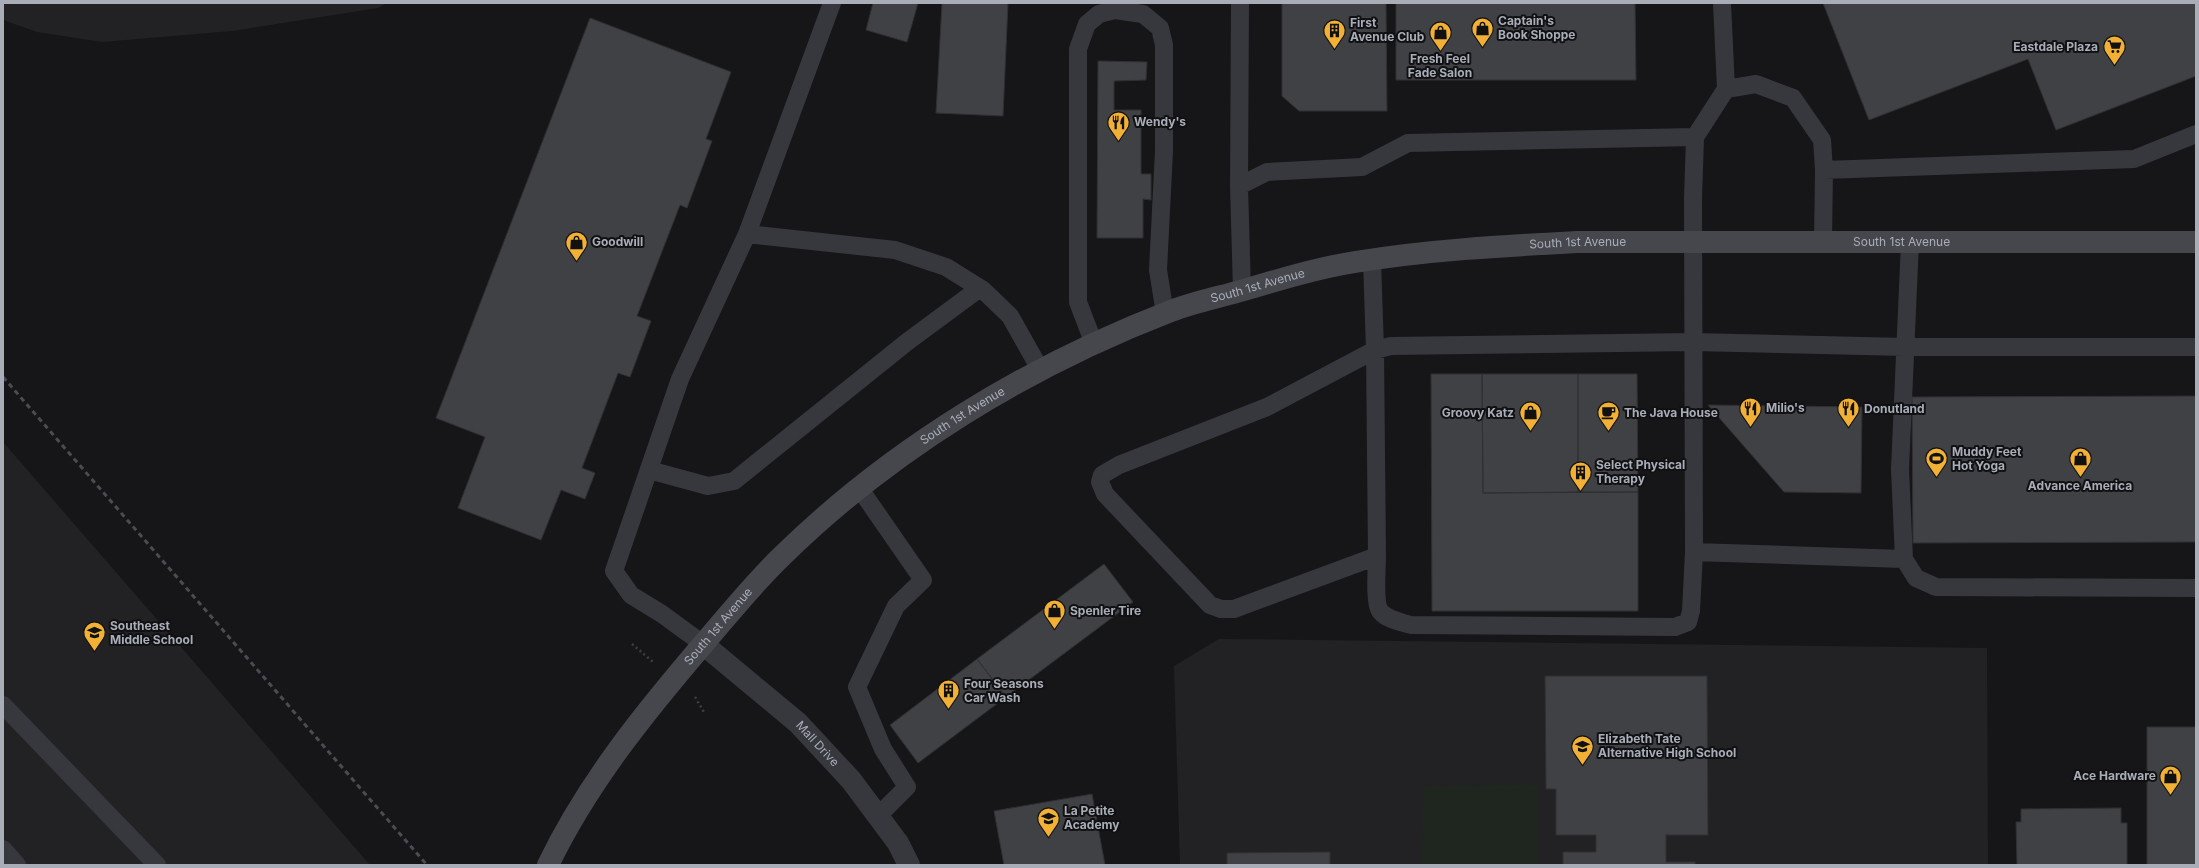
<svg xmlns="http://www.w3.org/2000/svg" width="2199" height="868" font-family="Inter,sans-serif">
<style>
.built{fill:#222225}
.green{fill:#1e261f}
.building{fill:#404145;stroke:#303034}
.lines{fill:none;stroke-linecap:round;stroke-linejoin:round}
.path{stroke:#3d3f44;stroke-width:2.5;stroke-dasharray:2 3;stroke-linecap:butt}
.lane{stroke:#37383d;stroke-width:18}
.street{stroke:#37383d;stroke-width:22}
.secondary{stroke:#45474d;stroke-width:22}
.rail{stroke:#4a4c52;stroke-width:3;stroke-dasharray:5 4;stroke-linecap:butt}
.labels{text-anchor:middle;stroke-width:4;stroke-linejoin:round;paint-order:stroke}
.poi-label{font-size:12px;font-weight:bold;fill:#a8adb8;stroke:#111113;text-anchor:start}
.street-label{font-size:12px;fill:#a8adb8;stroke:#111113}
</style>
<rect width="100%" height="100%" fill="#161618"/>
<!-- built -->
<path class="built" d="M3,3H387L378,8L232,31L102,42L37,32L3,20Z
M3,442L370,865H3Z
M1219,639L1987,648L1988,865H1180L1174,666Z"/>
<!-- green -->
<path class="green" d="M1537,784V865H1422L1423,786Z"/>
<!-- building -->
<path class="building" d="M873,3H918L907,42L866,30Z
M942,3H1008L1003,116L936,113Z
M1282,3H1386L1387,111H1299L1282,96Z
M1396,3H1635L1636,80H1396Z
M1823,3H2196V76L2056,130L2028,59L1869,120Z
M590,18L731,72L706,139L712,141L687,208L680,205L637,316L651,321L630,377L618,373L582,468L595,473L585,499L561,490L541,540L458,508L485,437L436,418Z
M1098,61L1147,62L1146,80L1114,81V110H1141V174H1151V200L1143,199V238H1097Z
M1431,374H1482L1483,493L1638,492V611H1432Z
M1482,374H1578V492L1483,493Z
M1578,374H1637L1638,492H1578Z
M2196,396V542L1913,543L1912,397Z
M1708,405L1862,407L1861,493L1784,492Z
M1104,564L1133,602L1006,697L977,659Z
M977,659L1006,697L918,763L890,725Z
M1545,676H1707L1708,835H1666V862H1695V865H1563V852H1596V835H1556V789H1546Z
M2147,727H2196V865H2147Z
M1092,794L1105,865H1004L994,811Z
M2121,808V823H2127V865H2017L2016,822H2021V809Z
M1330,852V865H1227V853Z"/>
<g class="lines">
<!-- path -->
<path class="path" d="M632,644L653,662
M695,697L704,712"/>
<!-- lane -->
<path class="lane" d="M1240,3L1239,186L1242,290
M1722,3L1726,89
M1824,170L2134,159L2196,134
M1239,186L1267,172L1362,167L1408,143L1695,137
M747,234L895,250L946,267L983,290L1010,316L1041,371
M1823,242L1824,170L1822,140L1793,98L1756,84L1726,89L1695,137L1693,199L1694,552L1904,559
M1910,242L1900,469L1904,559L1916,578L1936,587L2196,588
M1372,260L1375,350L1377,556L1234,609H1221L1210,605L1105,494L1100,482L1102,475L1119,465L1267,407L1375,350L1391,346L1693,342L1905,347H2196
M1094,344L1078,302V49L1087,24L1099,14L1115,10L1143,14L1160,28L1164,45V151L1158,270L1165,314
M649,470L708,486L734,481L907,342L980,288
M860,489L923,580L896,606L857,687L883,749L907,787L878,816
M1377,556C1377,567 1374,603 1380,611C1387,620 1401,622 1411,625L1675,627L1688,622L1691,611L1694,552
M703,644L662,614L631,595L614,571L680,379L747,234L832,3
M3,705L157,865
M3,849L17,865"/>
<!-- street -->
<path class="street" id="s1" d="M703,644L798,723L851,780L898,843L909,865"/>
<!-- secondary -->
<path class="secondary" id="s2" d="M548,865C588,782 646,711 705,642C730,613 754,583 781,557C891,449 1028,366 1171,311C1194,302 1220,297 1244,290C1281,279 1318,268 1355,262C1428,250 1503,246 1576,242H2196"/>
<!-- rail -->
<path class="rail" d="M3,377L427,865"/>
</g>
<!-- icons -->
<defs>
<symbol id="shop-pin" viewBox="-11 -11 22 30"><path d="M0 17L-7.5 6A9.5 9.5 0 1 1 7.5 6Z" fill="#f2b134" stroke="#111113"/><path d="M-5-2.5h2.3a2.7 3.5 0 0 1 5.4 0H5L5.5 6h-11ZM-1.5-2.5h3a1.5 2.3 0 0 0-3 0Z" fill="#111"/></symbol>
<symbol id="building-pin" viewBox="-11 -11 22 30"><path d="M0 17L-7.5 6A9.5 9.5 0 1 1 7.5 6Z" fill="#f2b134" stroke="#111113"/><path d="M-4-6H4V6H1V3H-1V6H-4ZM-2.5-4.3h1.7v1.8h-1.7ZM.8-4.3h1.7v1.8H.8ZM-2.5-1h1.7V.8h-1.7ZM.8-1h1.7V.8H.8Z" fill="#111"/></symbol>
<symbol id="supermarket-pin" viewBox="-11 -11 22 30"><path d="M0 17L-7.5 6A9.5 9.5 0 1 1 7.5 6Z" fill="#f2b134" stroke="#111113"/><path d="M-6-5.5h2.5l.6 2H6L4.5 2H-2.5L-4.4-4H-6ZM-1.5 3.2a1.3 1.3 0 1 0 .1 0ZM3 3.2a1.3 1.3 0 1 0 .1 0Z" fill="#111"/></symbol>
<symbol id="restaurant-pin" viewBox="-11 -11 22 30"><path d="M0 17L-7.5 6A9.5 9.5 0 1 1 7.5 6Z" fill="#f2b134" stroke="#111113"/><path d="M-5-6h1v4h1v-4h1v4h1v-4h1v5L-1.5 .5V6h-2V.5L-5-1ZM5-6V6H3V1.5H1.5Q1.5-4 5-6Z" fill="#111"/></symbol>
<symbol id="cafe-pin" viewBox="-11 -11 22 30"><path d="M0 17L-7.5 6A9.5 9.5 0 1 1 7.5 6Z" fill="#f2b134" stroke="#111113"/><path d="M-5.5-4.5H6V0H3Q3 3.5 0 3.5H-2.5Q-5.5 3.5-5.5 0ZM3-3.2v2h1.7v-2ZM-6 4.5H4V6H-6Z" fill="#111"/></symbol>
<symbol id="stadium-pin" viewBox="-11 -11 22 30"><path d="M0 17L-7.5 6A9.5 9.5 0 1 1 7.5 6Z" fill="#f2b134" stroke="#111113"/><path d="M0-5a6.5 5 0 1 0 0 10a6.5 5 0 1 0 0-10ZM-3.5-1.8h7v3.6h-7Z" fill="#111"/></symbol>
<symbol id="school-pin" viewBox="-11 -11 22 30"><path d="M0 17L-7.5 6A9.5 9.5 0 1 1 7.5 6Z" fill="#f2b134" stroke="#111113"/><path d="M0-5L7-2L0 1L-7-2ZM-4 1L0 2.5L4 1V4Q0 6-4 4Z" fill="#111"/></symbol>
</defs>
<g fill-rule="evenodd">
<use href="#shop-pin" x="1470" y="16" width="25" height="34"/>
<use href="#building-pin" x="1322" y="18" width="25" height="34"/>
<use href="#shop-pin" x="1428" y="20" width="25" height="34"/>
<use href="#supermarket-pin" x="2102" y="34" width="25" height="34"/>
<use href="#restaurant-pin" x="1106" y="110" width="25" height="34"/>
<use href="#shop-pin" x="564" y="230" width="25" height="34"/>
<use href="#restaurant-pin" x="1738" y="396" width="25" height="34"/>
<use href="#restaurant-pin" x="1836" y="396" width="25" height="34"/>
<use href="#shop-pin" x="1518" y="400" width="25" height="34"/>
<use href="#cafe-pin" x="1596" y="400" width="25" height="34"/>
<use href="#stadium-pin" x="1924" y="446" width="25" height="34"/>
<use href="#shop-pin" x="2068" y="446" width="25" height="34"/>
<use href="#building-pin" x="1568" y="460" width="25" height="34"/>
<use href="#shop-pin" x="1042" y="598" width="25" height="34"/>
<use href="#school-pin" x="82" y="620" width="25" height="34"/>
<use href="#building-pin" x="936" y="678" width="25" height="34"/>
<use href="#school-pin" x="1570" y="734" width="25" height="34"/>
<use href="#shop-pin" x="2158" y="764" width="25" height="34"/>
<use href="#school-pin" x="1036" y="806" width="25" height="34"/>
</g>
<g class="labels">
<!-- poi labels -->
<g class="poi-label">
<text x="1498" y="25">Captain's<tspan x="1498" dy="14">Book Shoppe</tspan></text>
<text x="1350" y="27">First<tspan x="1350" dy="14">Avenue Club</tspan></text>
<text x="2098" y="51" text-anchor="end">Eastdale Plaza</text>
<text x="1440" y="63" text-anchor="middle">Fresh Feel<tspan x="1440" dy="14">Fade Salon</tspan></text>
<text x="1134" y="126">Wendy's</text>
<text x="592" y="246">Goodwill</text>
<text x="1766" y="412">Milio's</text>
<text x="1864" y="413">Donutland</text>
<text x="1514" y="417" text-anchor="end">Groovy Katz</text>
<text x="1624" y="417">The Java House</text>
<text x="1952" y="456">Muddy Feet<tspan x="1952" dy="14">Hot Yoga</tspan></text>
<text x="1596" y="469">Select Physical<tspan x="1596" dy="14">Therapy</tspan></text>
<text x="2080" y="490" text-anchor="middle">Advance America</text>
<text x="1070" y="615">Spenler Tire</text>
<text x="110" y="630">Southeast<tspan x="110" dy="14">Middle School</tspan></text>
<text x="964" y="688">Four Seasons<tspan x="964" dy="14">Car Wash</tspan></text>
<text x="1598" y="743">Elizabeth Tate<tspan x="1598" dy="14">Alternative High School</tspan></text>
<text x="2156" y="780" text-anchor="end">Ace Hardware</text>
<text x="1064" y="815">La Petite<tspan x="1064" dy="14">Academy</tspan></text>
</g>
<!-- street labels -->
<g class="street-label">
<text dy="4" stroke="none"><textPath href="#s2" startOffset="1590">South 1st Avenue</textPath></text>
<text dy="4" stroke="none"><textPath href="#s2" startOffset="1266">South 1st Avenue</textPath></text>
<text dy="4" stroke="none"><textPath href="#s2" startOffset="942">South 1st Avenue</textPath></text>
<text dy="4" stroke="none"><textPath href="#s2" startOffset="618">South 1st Avenue</textPath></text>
<text dy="4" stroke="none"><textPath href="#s2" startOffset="294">South 1st Avenue</textPath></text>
<text dy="4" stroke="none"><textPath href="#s1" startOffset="152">Mall Drive</textPath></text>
</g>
</g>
<!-- border -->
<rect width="2199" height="868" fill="none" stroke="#a8adb8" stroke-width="8"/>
</svg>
